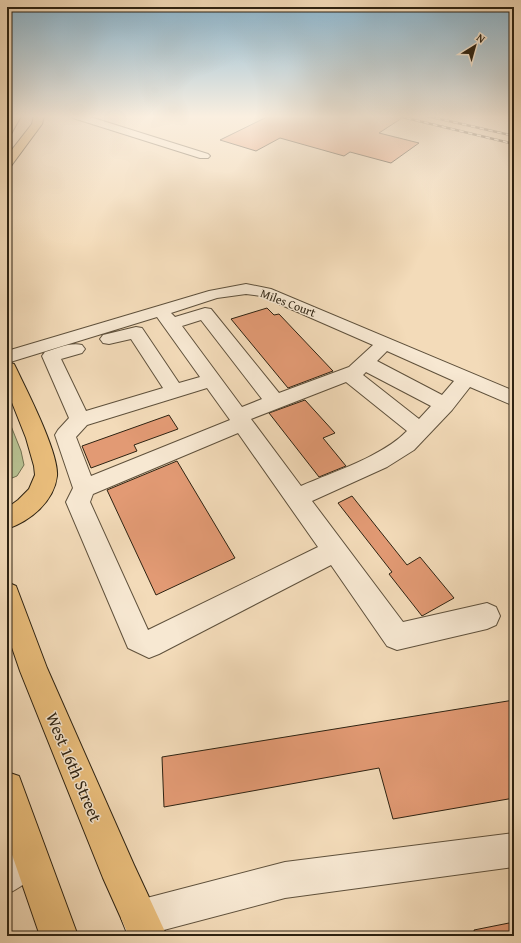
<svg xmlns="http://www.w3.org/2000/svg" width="521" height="943" font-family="'Gentium Book Plus',serif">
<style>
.green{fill:#b7c192;stroke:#727252}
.building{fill:#e29a74;stroke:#2e2312}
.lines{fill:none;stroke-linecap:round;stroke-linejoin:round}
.minor-casing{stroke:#5f513c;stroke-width:2}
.major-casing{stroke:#2e2312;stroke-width:2}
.highway-casing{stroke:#2e2312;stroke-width:2}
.minor{fill:#f7e8d2;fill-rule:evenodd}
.major{fill:#eabe7c;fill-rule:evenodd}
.highway{fill:#eabe7c;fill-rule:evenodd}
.rail-casing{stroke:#2e2312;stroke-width:2.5}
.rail{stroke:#f7e8d2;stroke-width:1.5;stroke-dasharray:4.5;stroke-linecap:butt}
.labels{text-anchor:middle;stroke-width:3;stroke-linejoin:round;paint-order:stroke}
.far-street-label{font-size:12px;fill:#2e2312;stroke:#f7e8d2}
.near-street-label{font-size:17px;fill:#2e2312;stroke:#f7e8d2}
</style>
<rect width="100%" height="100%" fill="#f3dbb9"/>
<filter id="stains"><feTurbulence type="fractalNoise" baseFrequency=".005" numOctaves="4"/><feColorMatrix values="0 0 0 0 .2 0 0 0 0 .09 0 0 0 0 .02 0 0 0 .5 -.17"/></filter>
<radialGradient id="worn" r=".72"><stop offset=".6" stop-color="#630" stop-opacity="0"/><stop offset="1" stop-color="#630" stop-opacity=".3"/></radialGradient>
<!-- green -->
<path class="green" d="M7,416L21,451L24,465L17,476L7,480Z"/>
<!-- building -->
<path class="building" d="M269,116H405L379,133L419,143L391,163L350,152L344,156L280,138L256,151L220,140Z
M267,308L274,315L279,314L333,371L288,388L231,319Z
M305,400L335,433L323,438L346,466L319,477L269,413Z
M169,415L178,429L134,445L137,451L91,468L82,446Z
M177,461L235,558L156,595L107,490Z
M352,496L407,565L420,557L454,598L422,616L389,574L392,572L338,503Z
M514,700V798L393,819L379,768L164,807L162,757Z
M514,922V936H475L474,930Z"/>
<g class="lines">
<defs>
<path id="minor" d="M72,116H87L208,154L210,156L208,158H200L73,118Z
M246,284L271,289L514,391V406L470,387L452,410L414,450L387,467L312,501L403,622L487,603L496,607L500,616L496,625L487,629L397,650L387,646L331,565L159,654L149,658L128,648L66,502L73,488L55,435L58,430L69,418L42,356L45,352C56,349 70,342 82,345L85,349L82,353L61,359L86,411L163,388L131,339L109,344L103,343L100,339L103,335L136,327L142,328L179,383L200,377L157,317L7,363V351L209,291ZM246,294L261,296L373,345L349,367L279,393L211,309L205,308L175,317L171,313L217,298ZM201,320L262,399L242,407L182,326ZM387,351L454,381L442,395L377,361ZM366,372L431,406L419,419L363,375ZM346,382L407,431C383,456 333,472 301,486L251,419ZM207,388L230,420L91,476L76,437L87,425ZM238,433L318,547L148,630L90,502L93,494Z
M514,833V867L285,898L141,936L126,931L121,918L126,905L139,900L285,862Z
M29,838L41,843L46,855C39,873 25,886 7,894V852L17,843Z"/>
<path id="major" d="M34,116H44L42,124L11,166L7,168V156L32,124Z
M7,362L14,364L16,368C27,391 59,453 57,476C54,502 30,521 7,529V508L18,500L29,489L35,475L34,466L26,438L7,390Z
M7,582L16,586L47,668L134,865L167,936H129L103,878L20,671L7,633Z
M7,772L19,776L78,936H40L7,840Z"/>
<path id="highway" d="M11,116H21L11,134L7,135V123Z"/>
</defs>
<!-- minor casing -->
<use href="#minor" class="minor-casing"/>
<!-- major casing -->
<use href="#major" class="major-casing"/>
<!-- highway casing -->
<use href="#highway" class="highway-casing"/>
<!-- minor -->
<use href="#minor" class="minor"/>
<!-- major -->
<use href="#major" class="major"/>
<!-- highway -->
<use href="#highway" class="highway"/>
<defs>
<path id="rail" d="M398,116L514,144
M427,116L514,136"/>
</defs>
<!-- rail casing -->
<use href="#rail" class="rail-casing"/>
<!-- rail -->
<use href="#rail" class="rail"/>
</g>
<!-- sky -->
<linearGradient id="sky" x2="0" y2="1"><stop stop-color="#89b7d2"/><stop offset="0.47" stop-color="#faefe0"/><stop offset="1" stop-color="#faefe0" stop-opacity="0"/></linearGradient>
<rect width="521" height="248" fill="url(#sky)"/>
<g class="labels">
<!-- far-street labels -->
<g class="far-street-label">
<text transform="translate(288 303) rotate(21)" y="4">Miles Court</text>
</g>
<!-- near-street labels -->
<g class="near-street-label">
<text transform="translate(74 767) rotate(67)" y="6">West 16th Street</text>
</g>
</g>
<!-- margin -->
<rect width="521" height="943" fill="none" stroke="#f3dbb9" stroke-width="24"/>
<rect x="8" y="8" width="505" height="927" fill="none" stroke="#2e2312" stroke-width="2"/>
<rect x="12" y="12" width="497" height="919" fill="none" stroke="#2e2312"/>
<!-- north arrow -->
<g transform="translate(475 46) rotate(37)" stroke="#f7e8d2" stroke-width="3" paint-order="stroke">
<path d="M0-3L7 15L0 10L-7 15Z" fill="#2e2312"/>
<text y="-6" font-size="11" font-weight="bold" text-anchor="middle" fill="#2e2312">N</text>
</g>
<rect width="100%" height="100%" filter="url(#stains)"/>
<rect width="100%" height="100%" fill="url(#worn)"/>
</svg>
